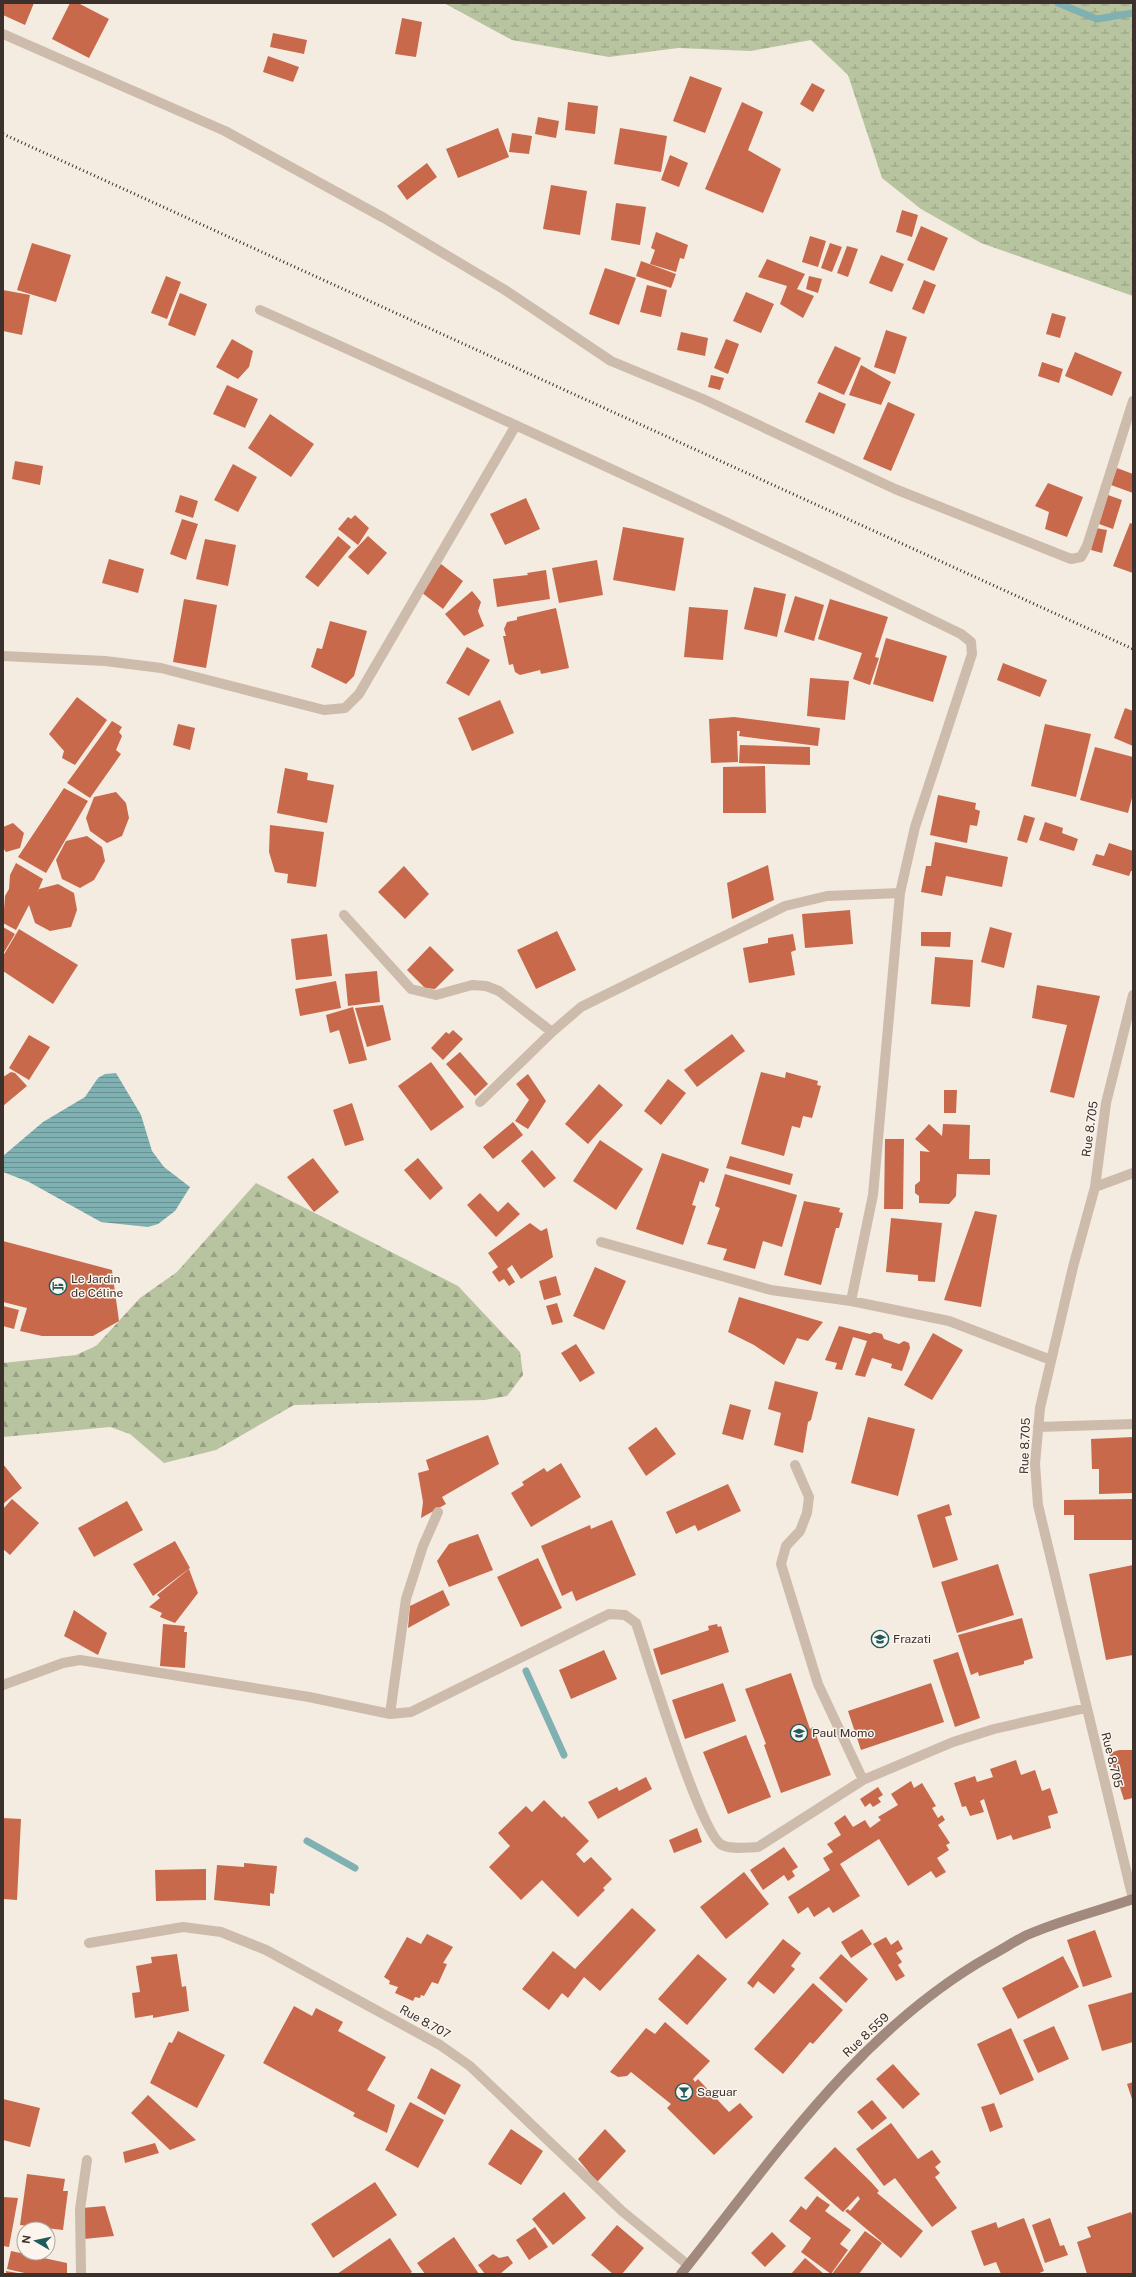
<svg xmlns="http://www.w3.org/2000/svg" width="1136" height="2277" font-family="'Public Sans',sans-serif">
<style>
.forest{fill:url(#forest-firs)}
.wetland{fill:url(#wetland-marsh)}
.water{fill:url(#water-rules)}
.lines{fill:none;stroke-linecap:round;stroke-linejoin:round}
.stream{stroke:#7fb0b2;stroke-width:7}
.building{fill:#c8694b}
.minor{stroke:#cdbbac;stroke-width:10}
.secondary{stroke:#a18a7d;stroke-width:10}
.rail{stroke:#3b302b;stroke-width:3;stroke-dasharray:1 3;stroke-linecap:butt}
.labels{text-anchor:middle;stroke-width:3;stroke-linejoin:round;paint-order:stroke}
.street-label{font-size:12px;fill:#3b302b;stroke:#fbf5ee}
.poi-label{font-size:12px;fill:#3b302b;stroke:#fbf5ee;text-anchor:start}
</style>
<defs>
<pattern id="forest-firs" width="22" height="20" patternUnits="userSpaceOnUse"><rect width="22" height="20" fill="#b8c4a0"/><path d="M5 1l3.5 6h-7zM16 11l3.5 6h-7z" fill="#97a083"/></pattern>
<pattern id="wetland-marsh" width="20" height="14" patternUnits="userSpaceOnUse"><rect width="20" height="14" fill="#b8c4a0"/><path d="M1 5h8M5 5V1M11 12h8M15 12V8" fill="none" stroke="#97a083"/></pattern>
<pattern id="water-rules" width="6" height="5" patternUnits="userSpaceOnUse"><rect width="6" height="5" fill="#7fb0b2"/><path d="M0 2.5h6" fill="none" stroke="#699091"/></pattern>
</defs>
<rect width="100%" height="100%" fill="#f4ebe1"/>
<!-- forest -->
<path class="forest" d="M256,1183L458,1286L520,1352L523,1375L507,1396L485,1400L294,1405L216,1450L164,1463L130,1434L110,1427L3,1437V1363L76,1355L96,1346L140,1298L177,1272Z"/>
<!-- wetland -->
<path class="wetland" d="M444,3H1133V296L981,243L921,209L882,178L848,75L811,40L751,51L678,48L609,57L512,40Z"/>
<!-- water -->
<path class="water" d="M116,1073L141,1115L152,1151L164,1167L190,1187L175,1211L158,1224L148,1227L101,1222L29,1182L3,1172V1156L43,1122L85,1097L98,1078L105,1074Z"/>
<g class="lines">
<!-- stream -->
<path class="stream" d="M1058,3L1097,19L1133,13
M526,1671L564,1755
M307,1841L355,1868"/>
</g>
<!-- building -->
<path class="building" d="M3,3H34L25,25L3,15Z
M70,3H78L109,19L89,58L52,39Z
M402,18L422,22L416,57L395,54Z
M273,33L307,40L304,54L270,47Z
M268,56L299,67L293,82L263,72Z
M690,76L722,88L705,133L673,121Z
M812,83L825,90L813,112L800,104Z
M568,102L598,106L595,134L565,130Z
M742,102L763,112L748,150L781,169L763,213L705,189Z
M538,117L559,121L556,138L535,134Z
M498,128L509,157L458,178L446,149Z
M620,128L667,136L661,172L614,164Z
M512,133L532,136L529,154L509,152Z
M670,155L688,163L679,187L661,180Z
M427,163L437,177L407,200L397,186Z
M551,185L587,191L580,235L543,229Z
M616,203L646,207L640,245L611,240Z
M902,210L918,215L912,237L896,232Z
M921,226L948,238L934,271L907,260Z
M656,232L688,245L684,259L680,258L676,272L650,264L655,250L651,248Z
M810,236L826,241L818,267L802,262Z
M32,243L71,255L56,302L17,290Z
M830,243L842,247L832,272L821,268Z
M847,246L858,249L848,277L837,273Z
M881,255L904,264L892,292L869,283Z
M767,259L805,274L797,289L814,296L803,318L780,304L787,286L758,277Z
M641,261L676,274L671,288L636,276Z
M605,268L636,278L619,325L589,314Z
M166,276L181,282L167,319L151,313Z
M809,276L822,279L818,293L806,289Z
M924,280L936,285L924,314L912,309Z
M647,285L667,290L661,317L640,312Z
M3,290L30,295L22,335L3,331Z
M746,292L774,304L761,333L733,321Z
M180,293L207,304L195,336L168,325Z
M1052,313L1066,317L1060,338L1046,334Z
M886,330L907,337L895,374L874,367Z
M681,332L708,338L705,356L677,350Z
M232,339L253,351L249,367L238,379L216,367Z
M726,339L739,344L728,374L714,368Z
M835,346L861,358L844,395L817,383Z
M1075,352L1122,372L1112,396L1065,376Z
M1042,362L1063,369L1059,383L1038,376Z
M861,365L891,382L881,405L849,395Z
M711,375L724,378L720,390L708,387Z
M227,385L258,399L245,428L213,414Z
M819,392L846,404L834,434L805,422Z
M888,402L915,414L891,471L863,459Z
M270,414L314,444L291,477L248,448Z
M15,461L43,466L40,485L12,479Z
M233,464L257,477L238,512L214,500Z
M1117,468L1133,474V493L1111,485Z
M1048,483L1083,497L1067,537L1045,529L1049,512L1035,506Z
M180,495L198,501L193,518L175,512Z
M1108,495L1122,500L1113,529L1099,524Z
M526,498L540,529L505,545L490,514Z
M355,515L369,528L358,545L338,529L348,517L351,519Z
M182,519L198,524L186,560L170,554Z
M1130,523L1133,524V573L1113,566Z
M623,527L684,538L675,591L613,580Z
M1096,528L1107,530L1102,553L1091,550Z
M338,536L351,547L318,587L305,577Z
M368,536L387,553L368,575L348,557Z
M205,539L236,545L228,586L196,579Z
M109,559L144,569L138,593L102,583Z
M597,560L603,595L559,603L552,568Z
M441,564L463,581L443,609L421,592Z
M546,570L550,599L497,607L493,579L528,575L527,573Z
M754,587L786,594L777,637L744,629Z
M472,591L481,602L478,611L484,626L464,636L445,614Z
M795,596L824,605L814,641L784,632Z
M184,599L217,605L206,668L173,662Z
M830,599L888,617L875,657L879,658L870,685L853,679L862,653L818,639Z
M689,607L728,610L723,660L684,657Z
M556,608L569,668L541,674L540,670L520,675L515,672L513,664L509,665L503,636H506L504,629L507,622L517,620V617Z
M330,621L367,631L354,676L346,684L311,667L317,648L322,649Z
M886,638L947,656L933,702L873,684Z
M467,647L490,660L469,696L446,683Z
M1003,663L1047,680L1040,697L997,680Z
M810,678L849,681L845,720L807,716Z
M77,697L107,720L75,765L62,758L64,751L49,734Z
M500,700L514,733L472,751L458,718Z
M1125,708L1133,711V746L1114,738Z
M734,717L820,728L818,746L739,736L740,731H737L738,762L711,763L709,719Z
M112,721L122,727L119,732L122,736L116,750L121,754L90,798L67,783Z
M178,724L195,728L190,750L173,745Z
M1045,724L1091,734L1076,797L1031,786Z
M740,745L810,747V765L739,763Z
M1095,747L1133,757V794L1128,813L1080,800Z
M765,766L766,813H723V767Z
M285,768L308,773L307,780L334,785L327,823L277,813Z
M64,788L88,801L46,873L18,857Z
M116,792L126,803L129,818L122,836L107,843L90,831L86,818L94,797Z
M938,795L976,803L975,809L980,811L977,826L970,825L967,843L930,835Z
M1024,815L1035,818L1027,843L1017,840Z
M1045,822L1063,828L1062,833L1078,839L1074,851L1039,840Z
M13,823L24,833L20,848L6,852L3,848V827Z
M270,825L324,832L316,887L287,883L288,874L275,872L269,852Z
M87,836L102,847L105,861L94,880L80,888L62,879L56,860L66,841Z
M935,842L1008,857L1002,887L946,876L942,896L921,892L926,866H931Z
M1109,843L1133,851V871H1131L1129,876L1092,865L1096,854L1104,856Z
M16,863L43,879L37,893L39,889L58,884L74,893L77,910L71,927L50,931L35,923L29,905L16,930L3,923L5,896L9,889L10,875Z
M768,865L774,900L732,919L727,883Z
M404,866L429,894L405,919L378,892Z
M850,910L853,944L805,948L802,914Z
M3,927L15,934L3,954Z
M990,927L1012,933L1004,968L981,962Z
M19,929L78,965L53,1004L3,971V956Z
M557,931L576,970L536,989L517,950Z
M921,932H951L950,947L921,946Z
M327,934L332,976L296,980L291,939Z
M793,934L796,950L791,952L795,975L749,983L743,948L768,943V938Z
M430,946L454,970L435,989L425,988L407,970Z
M935,957L973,960L970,1007L931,1004Z
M377,971L380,1002L348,1006L345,974Z
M336,981L341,1008L300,1016L295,989Z
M1037,985L1100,996L1074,1098L1050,1092L1067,1025L1032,1018Z
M383,1005L391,1040L367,1047L355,1008Z
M353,1007L367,1060L349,1064L339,1030L330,1033L326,1015Z
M453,1030L463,1039L443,1060L431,1048L446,1032L449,1034Z
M732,1034L745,1051L697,1087L684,1070Z
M29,1035L50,1047L29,1080L9,1068Z
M460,1052L488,1084L475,1096L446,1064Z
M431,1062L464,1107L431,1131L398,1086Z
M11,1072L15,1073L27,1086L3,1106V1077Z
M761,1072L785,1078L786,1072L818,1081L817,1085L821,1086L812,1118L803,1116L800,1128L792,1126L784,1156L741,1144Z
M528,1074L546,1101L528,1129L515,1121L529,1100L516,1084Z
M668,1079L686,1093L661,1125L644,1111Z
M599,1084L623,1105L588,1144L565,1124Z
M944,1090H957L956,1113H944Z
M352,1103L364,1140L345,1146L333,1110Z
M513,1122L523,1135L493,1159L483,1147Z
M929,1124L942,1136L943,1124L970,1125L969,1159H990V1175L957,1174L956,1196L949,1204L919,1203V1196L915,1193V1185L920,1181V1151L930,1152L915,1139Z
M885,1139H904L903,1209H884Z
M600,1140L643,1169L616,1210L573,1181Z
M532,1150L556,1178L544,1188L521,1161Z
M662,1153L709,1169L704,1183L700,1181L692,1205L696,1206L683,1245L636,1229Z
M730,1156L793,1174L790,1185L726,1168Z
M313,1158L339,1192L314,1212L287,1177Z
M418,1158L443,1188L430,1200L404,1170Z
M725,1174L797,1195L782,1247L763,1241L755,1269L723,1260L727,1249L707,1244L720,1208L715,1206Z
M480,1193L498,1212L508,1202L520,1214L496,1237L467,1205Z
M804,1201L840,1208L839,1212L843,1213L839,1228H836L821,1285L784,1275Z
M975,1211L997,1215L981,1307L944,1300Z
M891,1218L942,1223L935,1282L918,1281V1275L886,1272Z
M530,1223L541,1231L547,1228L553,1257L521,1279L512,1265L507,1269L515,1282L509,1286L504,1279L499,1282L492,1272L498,1267L488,1253Z
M3,1241L112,1270L119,1321L93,1336H42L20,1331L27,1308L3,1302Z
M595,1267L626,1281L604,1330L573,1316Z
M556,1276L561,1295L544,1300L539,1281Z
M739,1297L823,1322L808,1341L797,1338L784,1365L754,1345L728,1332Z
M557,1303L563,1322L552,1325L546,1306Z
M3,1306L19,1310L14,1329L3,1326Z
M839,1326L870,1334L874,1332L882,1334L884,1339L899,1344L904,1341L909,1343L910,1348L902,1371L891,1368L892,1364L872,1358L865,1377L855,1375L867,1341L853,1337L842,1370L835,1369L837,1363L825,1360Z
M933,1333L963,1350L932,1400L904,1385Z
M576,1344L595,1373L580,1382L561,1353Z
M775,1381L818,1392L811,1420L808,1422L803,1453L774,1445L781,1413L768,1409Z
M730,1404L751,1410L743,1440L722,1434Z
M868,1417L915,1429L898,1496L851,1483Z
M656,1427L676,1454L646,1476L628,1448Z
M488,1435L499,1464L442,1497L446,1504L421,1518L423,1502L418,1473L429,1470L426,1460Z
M1133,1437V1493L1099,1494V1469H1092L1091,1439Z
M561,1463L581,1497L531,1527L511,1493L524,1485L522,1482L544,1468L547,1472Z
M3,1464L22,1488L3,1504Z
M728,1484L741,1511L698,1531L695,1525L676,1534L666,1512Z
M12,1499L39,1523L10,1555L3,1549V1509Z
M1133,1499V1540H1074V1515H1064V1500Z
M127,1501L143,1530L94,1557L78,1528Z
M949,1504L952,1515L945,1517L958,1560L933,1568L917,1515Z
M612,1520L636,1575L576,1601L572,1591L562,1596L541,1546L590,1525L591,1529Z
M478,1534L493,1570L449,1587L437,1561L449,1544Z
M175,1541L190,1568L153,1596L133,1564Z
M538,1558L562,1608L521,1627L497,1577Z
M998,1564L1014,1615L957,1633L941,1582Z
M1133,1565V1655L1106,1660L1089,1574Z
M189,1569L198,1593L175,1623L160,1617L162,1613L149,1607L160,1598L157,1595Z
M443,1590L450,1605L408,1628L410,1606Z
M74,1610L107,1633L98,1655L64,1636Z
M1022,1618L1033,1658L1024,1661V1664L979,1676L978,1672L971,1675L958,1635Z
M163,1624L185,1626L184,1632H187L185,1668L160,1666Z
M717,1624L718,1627L721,1626L729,1652L661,1675L653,1649L709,1630L708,1626Z
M604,1650L617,1679L571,1699L559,1670Z
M958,1652L980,1718L955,1727L933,1660Z
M791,1673L810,1729L813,1727L831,1775L781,1793L764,1745L766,1744L745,1689Z
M723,1683L736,1721L685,1739L672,1700Z
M931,1683L944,1722L861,1750L848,1711Z
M746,1735L771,1797L728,1814L703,1752Z
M1119,1750H1133V1798L1124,1800L1109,1753Z
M1016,1760L1021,1775L1035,1770L1042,1791L1050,1788L1058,1813L1048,1816L1051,1828L1013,1840L1011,1835L997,1840L984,1799L980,1801L984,1812L970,1816L966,1806L962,1807L954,1783L975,1776L977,1782L993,1777L990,1769Z
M646,1777L652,1789L598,1819L588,1802L617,1787L619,1791Z
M911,1781L914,1788L922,1783L936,1806L932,1808L938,1818L942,1815L945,1820L938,1825L950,1843L946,1845L949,1850L937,1858L946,1872L936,1878L931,1871L908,1886L879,1839L840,1864L860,1896L833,1913L829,1907L814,1917L808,1907L798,1914L788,1897L830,1870L823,1858L833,1852L827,1844L841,1835L834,1823L845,1815L853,1827L865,1820L870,1828L881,1820L878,1817L898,1805L891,1794Z
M878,1787L883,1795L878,1798L881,1802L873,1807L870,1803L865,1807L860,1799Z
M544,1800L562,1818L564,1816L589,1841L576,1854L584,1863L591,1857L612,1879L603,1888L605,1890L578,1917L542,1880L521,1900L489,1867L510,1846L498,1833L526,1806L532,1812Z
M3,1818L21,1819L17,1900L3,1899Z
M697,1828L702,1842L674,1853L669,1840Z
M784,1847L798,1867L792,1871L795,1876L788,1881L784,1875L763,1890L750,1870Z
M244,1863L277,1866L274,1894L270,1893V1906L214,1900L217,1865L244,1867Z
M206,1869V1900L156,1901L155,1870Z
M744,1872L769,1904L726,1939L700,1907Z
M632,1908L656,1930L600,1991L584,1977L568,1998L562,1993L549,2010L522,1989L553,1951L575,1969Z
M862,1929L872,1944L851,1958L841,1942Z
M1095,1930L1112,1977L1083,1987L1067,1940Z
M427,1934L453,1947L443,1963L447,1964L438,1984L432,1982L424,1996L421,1995L420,1998L415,1997L413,2001L395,1993L398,1987L389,1984L390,1981L384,1977L407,1937L421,1944Z
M886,1937L891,1945L898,1940L903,1949L896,1953L902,1962L898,1965L905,1976L896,1981L873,1944Z
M783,1939L801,1953L791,1966L795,1969L774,1994L758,1981L753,1988L747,1983Z
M177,1954L182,1987L186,1986L189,2011L153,2018V2015L135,2018L132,1993L140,1992L136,1966L152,1963L151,1957Z
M698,1954L727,1979L687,2025L658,1999Z
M841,1954L868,1979L846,2003L819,1978Z
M1063,1956L1079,1987L1018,2019L1002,1988Z
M813,1983L843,2010L813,2044L810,2042L783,2074L754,2049Z
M1133,1992V2042L1102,2051L1088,2005Z
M294,2006L312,2016L316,2008L343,2022L338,2031L386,2057L367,2090L395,2105L387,2133L353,2116L355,2113L263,2063Z
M665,2022L710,2061L693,2079L695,2082L698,2079L729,2112L740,2103L753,2117L714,2155L667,2108L671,2104L631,2072L627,2076L618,2077L610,2072L646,2028L655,2034Z
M1054,2026L1069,2059L1038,2073L1023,2040Z
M1011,2028L1034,2080L1000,2095L977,2044Z
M178,2031L225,2055L197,2108L150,2083L169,2042L172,2043Z
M893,2064L920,2094L903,2109L876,2079Z
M431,2068L461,2085L445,2115L417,2098Z
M1133,2082V2102L1127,2084Z
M148,2095L196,2140L170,2150L131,2113Z
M3,2099L40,2108L30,2147L3,2140Z
M872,2100L887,2118L872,2130L857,2112Z
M410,2102L444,2120L418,2168L385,2150Z
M994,2103L1003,2127L990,2132L981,2107Z
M891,2123L918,2159L932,2150L941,2162L935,2167L940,2173L935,2177L957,2208L932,2227L895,2178L884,2186L856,2149Z
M511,2129L543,2151L521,2185L488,2164Z
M605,2129L626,2151L597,2182L578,2159Z
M155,2143L159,2153L125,2163L123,2152Z
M835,2147L871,2182L879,2191L877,2193L923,2231L901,2258L845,2211L848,2209L850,2211L860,2199L858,2196L843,2212L804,2178Z
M27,2174L65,2179L63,2191H68L63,2230L20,2225Z
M375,2182L397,2215L333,2258L311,2224Z
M564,2192L586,2218L553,2245L532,2219Z
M817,2196L830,2205L825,2211L851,2230L840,2244L848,2250L831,2274L801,2252L811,2238L789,2221L801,2206L806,2210Z
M3,2197L18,2198L9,2247L3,2246Z
M105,2206L114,2236L84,2239L82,2208Z
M1131,2212L1133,2217V2274H1087L1077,2242L1091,2237L1087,2227Z
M1024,2218L1044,2271L1037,2274H1001L996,2262L984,2266L971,2231L996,2222L998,2228Z
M1050,2218L1060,2246L1064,2245L1068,2255L1045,2263L1032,2225Z
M617,2225L644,2248L622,2274H613L591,2255Z
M535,2227L548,2247L529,2260L516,2240Z
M865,2231L882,2243L859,2274H832Z
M772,2232L786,2246L765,2267L751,2253Z
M454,2237L479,2274H425L417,2263Z
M390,2238L412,2272L409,2274H337Z
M11,2251L67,2263V2274H29L7,2269Z
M493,2254L499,2258L508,2256L513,2263L500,2274H485L478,2265Z
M805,2258L824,2274H791Z
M6,2271L18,2273V2274H6Z"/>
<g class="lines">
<!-- minor -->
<path class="minor" d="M3,34L225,131L384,218L505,290L611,361L703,399L895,489L1071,559L1081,557L1087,546L1133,401
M260,310C495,415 729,521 961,634L971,642L972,654L915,827L900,893L873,1195L851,1301
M3,656L105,661L161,668L324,710L345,708L359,694L516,425
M344,915L411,989L436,995L472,985L486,986L499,991L552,1032
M1133,995L1106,1103L1095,1187L1073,1267L1040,1408L1035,1464L1038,1505L1133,1899
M480,1102L552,1032L581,1007L785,906L827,896L900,893
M1095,1187L1133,1173
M601,1242L771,1290L851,1301L949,1321L1051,1360
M1038,1427L1133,1424
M795,1465L809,1497L807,1513L800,1531L786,1546L781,1564L818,1684L863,1780
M3,1685L63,1663L80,1660L309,1697L390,1714L411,1712L609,1614L625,1615L636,1623C647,1655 700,1834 722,1845C732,1850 748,1847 758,1847L863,1780L953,1742L994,1729L1086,1708
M390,1714L406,1599L423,1546L438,1512
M89,1943L183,1927L221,1932L266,1950L440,2045L470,2066L622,2211L688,2265
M81,2274L80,2209L87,2160"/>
<!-- secondary -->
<path class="secondary" d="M681,2274C773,2159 859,2030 990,1956C1003,1949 1015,1941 1027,1935C1061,1920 1098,1911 1133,1899"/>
<!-- rail -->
<path class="rail" d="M3,134L1133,649"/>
</g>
<!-- icons -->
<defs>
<symbol id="hotel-ring" viewBox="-11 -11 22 22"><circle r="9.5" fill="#fbf5ee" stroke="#1f5a5e" stroke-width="1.5"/><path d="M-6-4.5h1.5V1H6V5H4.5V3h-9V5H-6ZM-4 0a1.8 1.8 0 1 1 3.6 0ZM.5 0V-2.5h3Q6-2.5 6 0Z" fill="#1f5a5e"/></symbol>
<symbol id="university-ring" viewBox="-11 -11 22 22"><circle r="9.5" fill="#fbf5ee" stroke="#1f5a5e" stroke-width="1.5"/><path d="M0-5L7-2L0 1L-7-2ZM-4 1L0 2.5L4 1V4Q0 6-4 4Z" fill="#1f5a5e"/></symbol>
<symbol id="bar-ring" viewBox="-11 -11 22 22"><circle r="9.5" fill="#fbf5ee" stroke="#1f5a5e" stroke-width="1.5"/><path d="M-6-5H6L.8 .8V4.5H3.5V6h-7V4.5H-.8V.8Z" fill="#1f5a5e"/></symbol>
</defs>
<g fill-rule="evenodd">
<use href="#hotel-ring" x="48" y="1276" width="20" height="20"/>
<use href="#university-ring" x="870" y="1629" width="20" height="20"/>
<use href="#university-ring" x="789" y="1723" width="20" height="20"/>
<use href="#bar-ring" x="674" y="2082" width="20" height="20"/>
</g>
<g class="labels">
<!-- street labels -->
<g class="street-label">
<text transform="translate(1090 1129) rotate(-82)" y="4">Rue 8.705</text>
<text transform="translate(1025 1446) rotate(-88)" y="4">Rue 8.705</text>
<text transform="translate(1112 1760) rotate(76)" y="4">Rue 8.705</text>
<text transform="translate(425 2022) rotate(29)" y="4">Rue 8.707</text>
<text transform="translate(866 2035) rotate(-43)" y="4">Rue 8.559</text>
</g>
<!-- poi labels -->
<g class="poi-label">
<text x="71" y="1283">Le Jardin<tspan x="71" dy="14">de Céline</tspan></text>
<text x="893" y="1643">Frazati</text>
<text x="812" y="1737">Paul Momo</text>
<text x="697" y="2096">Saguar</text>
</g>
</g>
<!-- border -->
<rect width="1136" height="2277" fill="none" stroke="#3b302b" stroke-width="8"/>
<!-- north arrow -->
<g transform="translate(36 2241) rotate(279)"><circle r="19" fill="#fbf5ee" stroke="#aea6a0"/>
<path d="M0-3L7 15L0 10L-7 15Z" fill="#1f5a5e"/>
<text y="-6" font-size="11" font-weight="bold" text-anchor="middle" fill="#3b302b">N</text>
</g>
</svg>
